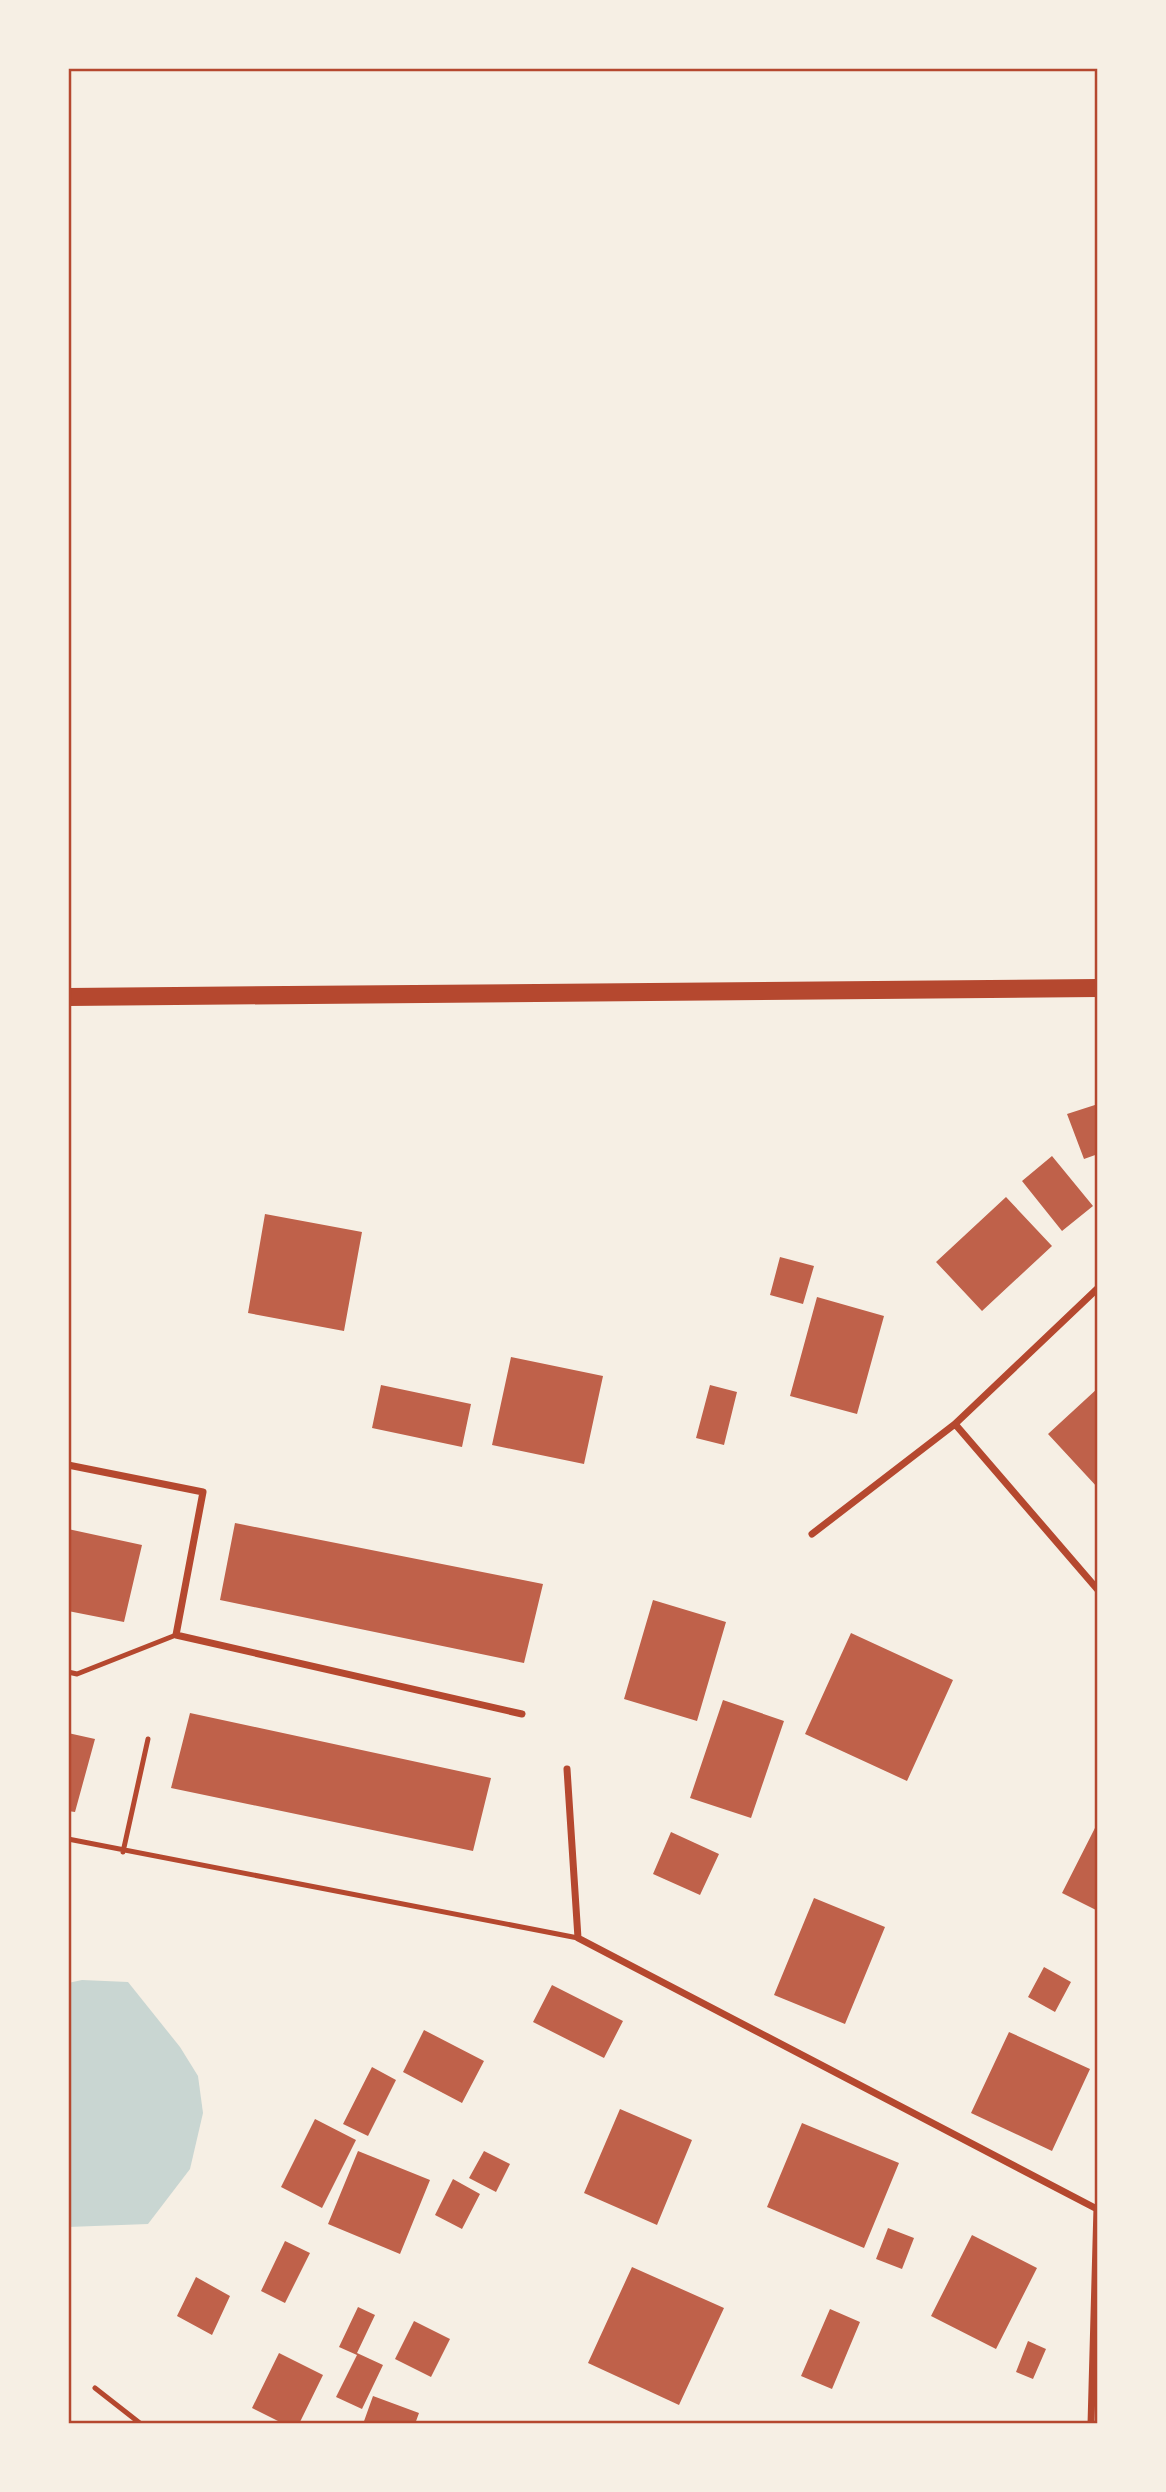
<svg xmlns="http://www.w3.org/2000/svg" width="1166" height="2492" font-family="'Golos Text',sans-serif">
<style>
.water{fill:#c9d6d2}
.building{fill:#bf614a}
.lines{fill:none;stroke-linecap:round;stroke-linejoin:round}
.service{stroke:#b5482f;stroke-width:5}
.minor{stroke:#b5482f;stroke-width:7}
.primary{stroke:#b5482f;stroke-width:18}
.neatline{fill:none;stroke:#b5482f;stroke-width:2.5}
</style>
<rect width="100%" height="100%" fill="#f6efe4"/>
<!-- water -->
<path class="water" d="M82,1980L128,1982L180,2047L198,2076L203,2113L190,2169L148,2224L68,2227V1983Z"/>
<!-- building -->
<path class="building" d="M1098,1104V1154L1084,1159L1067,1114Z
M1052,1156L1093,1206L1062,1231L1022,1181Z
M1006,1197L1052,1246L982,1311L936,1262Z
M265,1214L362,1232L344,1331L248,1313Z
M780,1257L814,1266L803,1304L770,1295Z
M817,1297L884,1316L857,1414L790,1396Z
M511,1357L603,1376L584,1464L492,1445Z
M381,1385L471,1404L462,1447L372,1428Z
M710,1385L737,1392L724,1445L696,1438Z
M1098,1388V1488L1048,1434Z
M235,1523L543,1584L524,1663L220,1600Z
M68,1529L142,1545L124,1622L68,1611Z
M653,1600L726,1622L697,1721L624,1699Z
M851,1633L953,1680L907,1781L805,1734Z
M723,1700L784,1721L751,1818L690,1798Z
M190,1713L491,1778L473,1851L171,1788Z
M68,1733L95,1739L75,1812L68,1811Z
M1098,1822V1911L1062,1893Z
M671,1832L719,1854L700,1895L653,1874Z
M814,1898L885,1927L845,2024L774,1995Z
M1044,1967L1071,1982L1055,2012L1028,1997Z
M552,1985L623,2021L604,2058L533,2022Z
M424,2030L484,2061L462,2103L403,2072Z
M1009,2032L1090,2069L1052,2151L971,2113Z
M372,2067L396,2080L368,2136L343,2124Z
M620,2109L692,2140L657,2225L584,2193Z
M315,2119L356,2140L322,2208L281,2187Z
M802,2123L899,2163L864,2248L767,2207Z
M358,2151L430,2180L400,2254L328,2224Z
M484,2151L510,2164L496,2192L469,2178Z
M453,2179L480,2194L462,2229L435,2215Z
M888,2228L914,2238L902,2269L876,2259Z
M972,2235L1037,2268L996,2349L931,2316Z
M285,2241L310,2253L285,2303L261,2291Z
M632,2267L724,2308L679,2405L588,2363Z
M196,2277L230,2296L212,2335L177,2316Z
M358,2307L375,2315L357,2353L383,2365L362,2409L336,2397L357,2355L339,2347Z
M830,2309L860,2322L832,2389L801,2376Z
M414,2321L450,2339L431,2377L395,2359Z
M1028,2341L1046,2349L1033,2379L1016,2372Z
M279,2353L323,2375L299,2424H284L252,2408Z
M373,2396L419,2413L415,2424H363Z"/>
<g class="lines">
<!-- service -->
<path class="service" d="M68,1672L77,1674L176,1635
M68,1839L578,1938
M123,1852L148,1739
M95,2388L141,2424"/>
<!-- minor -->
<path class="minor" d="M955,1424L1098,1590
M68,1465L203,1492L176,1635L522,1714
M812,1534L955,1424L1098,1288
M567,1769L578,1938L1097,2209
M1091,2424L1097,2207"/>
<!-- primary -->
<path class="primary" d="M68,997L1098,988"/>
</g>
<!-- border -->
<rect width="1166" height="2492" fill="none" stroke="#f6efe4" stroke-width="140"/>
<rect x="70" y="70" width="1026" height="2352" class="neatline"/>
</svg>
